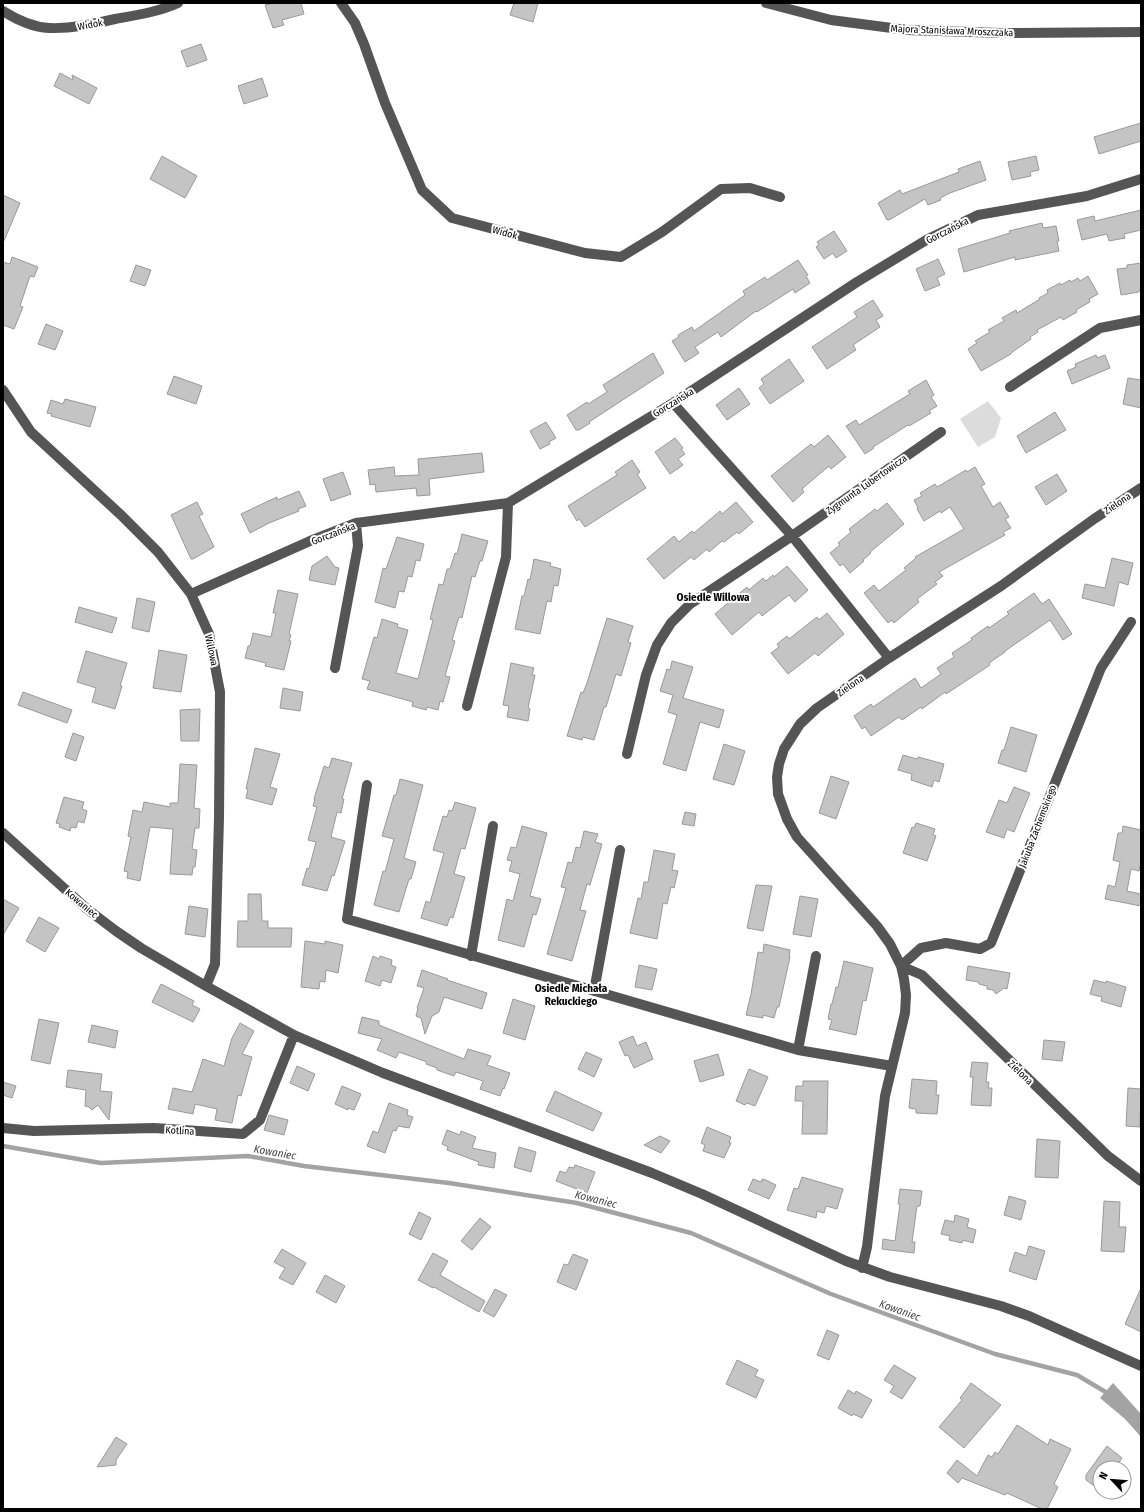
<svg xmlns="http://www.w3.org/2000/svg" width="1144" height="1512" font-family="'Fira Sans Condensed',sans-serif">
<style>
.green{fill:#dcdcdc}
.water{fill:#a3a3a3}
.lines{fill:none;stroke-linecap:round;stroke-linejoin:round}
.stream{stroke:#a3a3a3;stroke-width:4.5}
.building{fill:#c4c4c4;stroke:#999}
.minor{stroke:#555;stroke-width:10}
.labels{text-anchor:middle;stroke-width:4;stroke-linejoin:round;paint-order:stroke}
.street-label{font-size:10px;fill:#000;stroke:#fff}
.neighbourhood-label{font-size:11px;font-weight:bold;fill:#000;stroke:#fff}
.water-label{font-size:11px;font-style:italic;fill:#444;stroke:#fff}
</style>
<rect width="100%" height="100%" fill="#fff"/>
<!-- green -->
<path class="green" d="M988,401L1001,418L995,437L978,447L960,419Z"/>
<!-- water -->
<path class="water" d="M1113,1383L1141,1414V1437L1125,1419L1100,1398Z"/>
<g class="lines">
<!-- stream -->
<path class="stream" d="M3,1146L101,1163L248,1156L304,1166L449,1183L577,1203L691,1233L831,1294L995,1354L1077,1375L1109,1394"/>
</g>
<!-- building -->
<path class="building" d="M274,3H301L304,14L282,20L284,25L273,28L265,5Z
M514,3H538L533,22L510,15Z
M201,44L207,60L187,67L181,51Z
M60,73L73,80L72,75L97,88L89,104L54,86Z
M262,78L268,96L244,104L238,86Z
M1141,123V141L1099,154L1094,137Z
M162,156L197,176L185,198L150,179Z
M1036,156L1039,170L1030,172L1031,176L1012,180L1008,162Z
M980,161L986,180L950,193L940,198L941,200L928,205L925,199L889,220H887L878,203L900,190L902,194L959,172L958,169Z
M3,195L20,203L3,243Z
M1141,210V230L1124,234L1125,238L1109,241L1107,234L1082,240L1077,220L1094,216L1095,221Z
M1042,223L1043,228L1056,226L1059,241H1057L1059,251L1015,260V257L964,272L958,249L1010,233L1009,231Z
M834,231L847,251L836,258L833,253L824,259L816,247L819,245L817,242Z
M12,257L38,267L34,277L30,276L20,306L23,307L14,329L3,325V262L10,264Z
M938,259L945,274L937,278L940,285L925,291L916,269Z
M798,260L808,275L806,276L810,283L795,293L793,289L757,312L756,311L721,337L718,332L695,347L699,353L685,362L672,341L679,337L678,335L692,327L694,331L745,295L743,291L765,277L767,280Z
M1141,263V290L1139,291V292L1121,295L1117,269L1127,268V265Z
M136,265L151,270L145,286L130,281Z
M1088,276L1098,294L1089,299L1090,302L1076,310L1077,312L1063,320L1061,317L1037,330L1038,332L1030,337L1031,339L1011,353V354L981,371L968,349L977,343L975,341L990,332L988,330L1004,321L1002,318L1016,310L1017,313L1040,299L1039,298L1048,293L1047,290L1060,283L1061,285L1070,280L1071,282L1078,278L1080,281Z
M873,300L883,316L876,320L880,327L853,345L856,350L827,369L812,347L857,317L854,312Z
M46,324L63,331L55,350L38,344Z
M653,353L664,373L589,422L590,423L579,430H576L567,415L587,402L588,404L607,392L603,385Z
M1096,355L1097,358L1105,355L1110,368L1072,384L1067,371L1076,367L1075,364Z
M789,359L804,381L770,404L759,388L764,384L761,379Z
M174,376L202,386L196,404L167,394Z
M1128,378L1141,380V408L1123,404Z
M926,380L934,395L931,397L937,406L929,411L931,413L909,426L908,425L873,447L874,448L865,454L846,426L856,420L859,425L910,394L908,391Z
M739,388L750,404L727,420L716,405Z
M65,399L96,407L90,427L51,416L52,414L47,413L51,400L63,404Z
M1055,412L1066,430L1026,453L1017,436Z
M546,422L556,438L549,442L550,444L540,449L530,431Z
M828,435L846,457L831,469L829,466L803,488L802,489L804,492L793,502L771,476L811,444L814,447Z
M675,438L683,448L681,449L685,454L678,459L683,465L670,474L655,452Z
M482,453L484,472L429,479L430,495L417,496L416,488L376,492L375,484L370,485L368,470L394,467L395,476L419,475L418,459Z
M632,460L640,472L637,474L646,488L585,527L579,519L577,521L568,506L617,475L615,472Z
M975,467L985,484L981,486L993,507L1000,502L1009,517L1005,519L1011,528L1003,532L1005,535L939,572L943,576L935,582L937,584L917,599L919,602L894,623L892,620L888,623L864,593L874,585L879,591L906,570L904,568L916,558L915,557L964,529L950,507L941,513L940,511L924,521L917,509L918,508L914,500L922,496L920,493L935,484L937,487L966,470L967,472Z
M343,472L351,494L331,501L323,479Z
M1057,474L1067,491L1046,505L1035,487Z
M299,491L306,506L298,509L299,511L269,523L250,533L241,514L277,497V500Z
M197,502L203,514L199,516L214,547L193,559H191L171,515Z
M736,502L753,522L739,534L737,532L724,542L722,541L709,552L707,549L694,560L691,557L664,579L647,559L674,536L679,542L692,531L694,533L720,511L722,514Z
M887,503L904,524L870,552L871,553L863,560L864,561L850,573L843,564L840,566L830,553L840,545L838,543L851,532L849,529L875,509L877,511Z
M462,534L488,541L482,561H480L475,577L472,576L462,618L459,617L452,640L455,641L445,676L450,677L443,702L440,701L438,710L427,707L426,710L412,706L413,702L367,689L370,681L362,679L374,637L377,638L382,619L398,624L397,627L408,630L396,673L418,679L433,620L430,619L439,584L443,585L447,569H450L455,553L457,554Z
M397,537L424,544L420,561L416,560L412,577L408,576L404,592L399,591L395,608L375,602L383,568L386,569Z
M327,556L335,567L339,568L335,585L309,580L312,566Z
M1112,558L1133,563L1128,585L1119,582L1114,606L1082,598L1085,584L1105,588Z
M534,559L551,563L550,566L561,569L558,586L554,585L551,602L547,601L540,634L515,629L522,596H524L528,579L530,580Z
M787,566L808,590L795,602L789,595L762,616L759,612L732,635L715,614L747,587L749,590L763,578L766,581L773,575L774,577Z
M278,590L298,594L289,634L291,635L289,641H291L284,670L265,666L266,663L245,658L248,646H250L253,633L271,637L276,613H273Z
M1034,593L1042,604L1049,599L1072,634L1063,640L1050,620L1005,651V652L989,663L990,665L946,694L945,692L922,709L921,707L902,720L899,717L871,736L865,727L862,729L854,716L871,704L873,707L915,678L921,688L941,674L937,668L954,657L952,653L972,640L971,638L988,626L989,628L1009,614L1007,612Z
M137,598L155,602L149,632L132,628Z
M79,607L117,618L112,633L75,622Z
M827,613L844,634L818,656L815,653L788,674L771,653L779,647L777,644L787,636L789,639L817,617L819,620Z
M607,618L633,626L628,642L631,643L621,676L616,674L606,707H604L594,740L583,737L582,740L567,736L581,692L583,693L587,683Z
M159,650L187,655L181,692L153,688Z
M86,651L127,663L120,686H122L115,709L92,702L96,688L77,682Z
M672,661L693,667L683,698L724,710L719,728L700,722L686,771L663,764L677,715L668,712L673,695L660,691L667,669L670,670Z
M511,663L534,668L532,675H535L528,708L530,709L528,721L507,717L509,706L503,705Z
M283,688L303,692L300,711L280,708Z
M23,692L72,710L67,723L18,705Z
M200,709L199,741H181L180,710Z
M1011,727L1037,735L1026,772L998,763L1002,750H1004Z
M73,733L84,737L76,761L65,757Z
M724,744L745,751L734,785L713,779Z
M255,748L280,754L270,787L277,789L272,805L246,798L248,789H246Z
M903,755L917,759L918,757L944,764L939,782L934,780L932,787L911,780L912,774L898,770Z
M332,758L352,763L342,799H344L341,813L337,812L331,837L345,841L334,876L332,875L327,891L302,885L307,868L309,869L316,842L308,840L317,807L313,806L315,799H314L324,766L329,768Z
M180,764L197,765L194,808L200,809L199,828H195L192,849L197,850L195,867H193L192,875L170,874L173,829L150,827L140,881L127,878L128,872L124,871L131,837L128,836L133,810L142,812L144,802L170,807V803H178Z
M831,776L849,782L836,819L819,813Z
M400,779L423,785L404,858L416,862L411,879H409L399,912L374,905L383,871L385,872L394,839L382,836L394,795H396Z
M1014,787L1030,793L1014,832L1007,829L1004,838L986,832L999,800L1007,803Z
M64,797L84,802L82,809L87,811L84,823L78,821L76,828L71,827L70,831L59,827L60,824L56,823Z
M455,802L476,808L465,849L461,848L454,874L465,877L453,918L450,917L447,926L421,918L426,901L430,903L444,853L433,850L443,816L447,817L449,810L452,811Z
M685,812L696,814L694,826L682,824Z
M916,823L935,829L933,835L936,836L927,861L903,853L912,827L914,828Z
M522,826L547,833L530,896L541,899L536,915L533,914L524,947L498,940L507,899L513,901L520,874L509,871L512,861L507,860L511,847L516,848Z
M1123,826L1141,830V861L1139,871L1131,869L1127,891L1141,894V906L1105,899L1108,885L1115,887L1120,862L1113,860L1118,833H1122Z
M584,831L598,834L595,842L602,844L590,885L587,884L580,910L586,911L572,961L547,954L566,888L561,887L568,862L572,863L576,847L580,848Z
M654,850L675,854L672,870L678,871L674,888L671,887L667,904L663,903L657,939L630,933L638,898L641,899L644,882H648Z
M756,885L772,886L763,931L747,928Z
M248,894H261L262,921H268V928H292L291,947H237L238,921H248Z
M800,896L818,899L811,937L793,934Z
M3,899L19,908L3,935Z
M189,906L208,909L205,937L185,934Z
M39,917L59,928L45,952L26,941Z
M305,941L325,944V941L343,945L338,973L326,970L325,982L320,981L319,989L301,987Z
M764,944L790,950L789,957H790L779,1007H777L774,1018L763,1015V1018L746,1015L751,994L758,952L763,953Z
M373,956L379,959L380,956L392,960L391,965L396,967L391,983L382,980L380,986L365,981Z
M844,961L873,968L866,1001L863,1000L856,1035L829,1029L832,1020L828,1019L831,1004H832L836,987H838Z
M639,965L657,969L652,990L635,987Z
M968,966L1010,973L1007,989L1004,988L996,994L993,990L987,989V986L979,984V982L966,980Z
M422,970L448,979L447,980L487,993L482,1009L444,997L439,1012L432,1016L425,1034L421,1018L416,1016L418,1008H417L424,988L417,986Z
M1094,980L1106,983V981L1126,987L1121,1007L1101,1001L1102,997L1090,994Z
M161,984L194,1001L192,1005L200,1009L193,1022L152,1002Z
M513,999L535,1006L525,1040L503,1033Z
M362,1017L379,1021V1025L464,1059L468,1049L491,1056L487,1065L510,1073L504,1089L503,1088L500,1096L480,1089L483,1081L456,1072L454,1076L437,1070V1068L426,1064L427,1062L399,1052L396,1058L377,1050L382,1039L358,1033Z
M39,1019L59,1023L50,1064L31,1060Z
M240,1023L254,1031L242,1054L252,1057L241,1096L238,1095L232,1123L215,1120L217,1109L195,1104L193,1114L168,1109L173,1088L192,1092L203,1059L224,1066L232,1038Z
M92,1025L118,1031L115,1048L88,1042Z
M633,1036L637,1046L646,1042L653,1059L634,1068L628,1055L625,1056L619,1042Z
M1044,1040L1065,1042L1062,1061L1042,1059Z
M586,1052L602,1059L594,1077L578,1069Z
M718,1054L724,1075L700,1082L694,1061Z
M972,1062L988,1063L986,1082H989L988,1088H992L991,1106L971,1105L973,1077H970Z
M297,1066L315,1074L308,1091L290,1083Z
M749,1069L768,1077L755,1106L747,1103L745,1105L736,1101Z
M68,1070L102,1074L100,1091L112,1092L109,1120L98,1105L92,1110L89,1107L85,1106L86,1090L66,1087Z
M912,1079L937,1081L936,1095H939L937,1114L916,1113V1109L909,1108Z
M803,1081H828L827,1134H802L803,1101H795L796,1086H803Z
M3,1082L16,1086L12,1098L3,1095Z
M342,1086L361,1094L354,1110L348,1108V1110L335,1104Z
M1128,1088L1141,1089L1140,1127L1126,1126Z
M555,1091L602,1113L593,1131L546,1111Z
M389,1103L408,1110L407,1115L413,1117L409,1128L398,1126L396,1131L393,1130L385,1153L367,1146L373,1131L378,1133Z
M269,1115L288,1120L284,1135L264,1130Z
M707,1127L731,1137L729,1143H731L724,1158L703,1151L705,1145L701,1143Z
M447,1130L460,1135L461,1131L476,1137L472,1148L496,1153L494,1168L478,1165L479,1162L447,1150L448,1147L442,1144Z
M660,1136L670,1141L661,1153L644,1145Z
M1037,1139L1060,1141L1058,1178L1035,1177Z
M519,1147L536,1152L531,1172L514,1167Z
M575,1165L595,1172L587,1193L556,1181L560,1171L566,1173L569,1167L574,1168Z
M802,1177L843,1189L837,1209L826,1206L824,1213L817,1211L816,1218L787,1210L794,1188L798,1189Z
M753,1179L761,1182L762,1179L766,1180L776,1185L769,1199L748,1190Z
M900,1189L922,1191L920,1206H917L912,1242H915L914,1253L882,1249L883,1239L895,1241L900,1204H898Z
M1009,1196L1026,1201L1021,1220L1004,1215Z
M1104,1201L1120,1202L1119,1227H1126L1124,1252L1101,1251Z
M419,1212L431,1218L421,1240L409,1234Z
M955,1215L969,1219L967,1227L976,1230L973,1243L963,1240L962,1243L949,1240L950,1236L941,1234L945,1220L954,1222Z
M480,1218L491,1227L472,1250L461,1241Z
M1029,1246L1045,1251L1036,1280L1009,1271L1015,1252L1026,1256Z
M282,1249L306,1263L293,1285L279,1278L285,1268L274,1262Z
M433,1253L448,1261L440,1275L485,1301L479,1312L434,1287L433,1288L418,1280Z
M573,1254L588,1260L576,1290L557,1282L564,1264L568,1265Z
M325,1275L345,1286L336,1303L316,1292Z
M1141,1288V1332L1125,1324Z
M495,1289L507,1295L494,1317L483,1311Z
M827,1330L839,1335L829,1360L817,1355Z
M737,1360L758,1370L755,1376L764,1380L756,1398L726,1384Z
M894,1365L916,1378L902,1399L890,1392L894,1386L884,1380Z
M971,1383L1001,1405L964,1448L939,1427L962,1400L960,1398Z
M848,1390L855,1394L856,1391L872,1400L862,1418L853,1414L852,1416L838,1408Z
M1017,1425L1048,1445L1050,1439L1071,1449L1054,1484L1058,1487L1047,1509H1042L1007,1493L1005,1495L962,1478L958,1483L947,1473L957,1460L977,1476L988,1455L992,1457L995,1452L998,1454Z
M116,1437L127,1444L116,1460V1465L97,1467Z
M1107,1446L1122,1458L1115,1468H1100V1490L1086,1480V1475Z"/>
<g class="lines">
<!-- minor -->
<path class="minor" d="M341,3L355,23L364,44L385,103L422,190L452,218L585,253L621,257L662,232L721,189L750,188L780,197
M766,3L831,20L907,30L1001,33L1141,32
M3,11C17,20 32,27 49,28C71,29 93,24 115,19C137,15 158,12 178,3
M1010,387L1100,328L1141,320
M3,390L31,432L121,515L158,552L191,594L209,634L220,692L219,818L215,964L206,986
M673,403L792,536L889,658
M191,594L310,541L356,523L508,503L673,403L857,282L928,239L978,215L1087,196L1141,179
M335,668L358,546L356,523
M467,706L506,557L508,503
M627,754L646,675L657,645L671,623L690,604L792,536L941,432
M367,785L347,919L798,1050L892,1066
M3,833L87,909L116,931L141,948L206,986L294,1035L383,1073L652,1173L702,1194L846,1261L890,1277L1001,1306L1029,1316L1141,1366
M471,956L493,826
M901,966L921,948L946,943L980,949L991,943L1101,668L1131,622
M901,966L922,975L1108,1156L1141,1181
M594,991L620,850
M798,1050L816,956
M3,1128L34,1131L154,1128L243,1134L260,1120L294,1035
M862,1268L867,1247L885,1096L905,1013L906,995L904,979L901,966L890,944L877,926L797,837L787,819L778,794L777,777L779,764L784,749L800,724L817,708L889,658L1001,586L1094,519L1141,488"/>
</g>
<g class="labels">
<!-- street labels -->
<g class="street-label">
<text transform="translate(90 24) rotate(-11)" y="4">Widok</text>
<text transform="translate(952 30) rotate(2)" y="4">Majora Stanisława Mroszczaka</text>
<text transform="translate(947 230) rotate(-27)" y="4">Gorczańska</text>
<text transform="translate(505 232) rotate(15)" y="4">Widok</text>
<text transform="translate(673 402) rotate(-32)" y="4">Gorczańska</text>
<text transform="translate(866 484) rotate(-35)" y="4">Zygmunta Lubertowicza</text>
<text transform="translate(1117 503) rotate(-34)" y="4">Zielona</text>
<text transform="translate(333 533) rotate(-21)" y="4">Gorczańska</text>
<text transform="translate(212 650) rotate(78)" y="4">Willowa</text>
<text transform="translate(850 685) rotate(-35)" y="4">Zielona</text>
<text transform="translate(1037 826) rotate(-69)" y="4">Jakuba Zachemskiego</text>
<text transform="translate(82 903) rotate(40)" y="4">Kowaniec</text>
<text transform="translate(1021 1072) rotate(44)" y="4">Zielona</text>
<text transform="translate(180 1130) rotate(3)" y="4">Kotlina</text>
</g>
<!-- neighbourhood labels -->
<g class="neighbourhood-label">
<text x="713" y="601">Osiedle Willowa</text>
<text x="571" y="992">Osiedle Michała<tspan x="571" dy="13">Rekuckiego</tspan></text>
</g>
<!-- water labels -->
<g class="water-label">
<text transform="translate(275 1152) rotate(10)" y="4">Kowaniec</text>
<text transform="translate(596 1199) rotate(14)" y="4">Kowaniec</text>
<text transform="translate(900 1310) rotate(20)" y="4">Kowaniec</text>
</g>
</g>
<!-- border -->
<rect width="1144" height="1512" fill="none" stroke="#000000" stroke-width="8"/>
<!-- north arrow -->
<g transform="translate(1112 1480) rotate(296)"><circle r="19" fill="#ffffff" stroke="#999999"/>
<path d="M0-3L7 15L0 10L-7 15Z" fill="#000000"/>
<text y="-6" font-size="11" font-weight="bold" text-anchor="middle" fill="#000000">N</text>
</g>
</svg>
